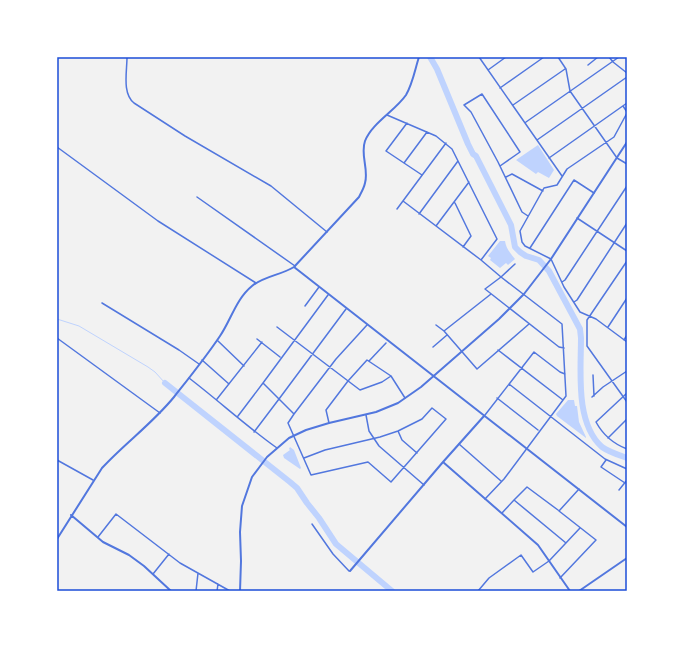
<svg xmlns="http://www.w3.org/2000/svg" width="684" height="648" font-family="'Roboto Condensed',sans-serif">
<style>
.water{fill:#bfd3fe}
.lines{fill:none;stroke-linecap:round;stroke-linejoin:round}
.stream{stroke:#bfd3fe;stroke-width:1}
.river{stroke:#bfd3fe;stroke-width:6}
.minor{stroke:#5277de;stroke-width:1.5}
.tertiary{stroke:#5277de;stroke-width:2}
.neatline{fill:none;stroke:#1d4ed8;stroke-width:1.5}
</style>
<rect width="100%" height="100%" fill="#f2f2f2"/>
<!-- water -->
<path class="water" d="M538,145L554,170L549,178L538,172L536,174L516,160Z
M500,241H505C506,248 510,253 515,259L508,265L506,263L500,268L490,260L491,258L488,256Z
M568,400H574L575,406H577L579,422L586,437V438L557,416L556,414Z
M290,447L294,450L301,468L300,469L284,458L283,455L290,450L289,449Z"/>
<g class="lines">
<!-- stream -->
<path class="stream" d="M57,319L79,326L148,367L155,372L165,383"/>
<!-- river -->
<path class="river" d="M430,57L437,69L468,144L473,154L476,156L511,225L515,247L520,252L526,256L539,260L549,271L580,329L581,338C581,371 575,423 602,447C609,452 619,455 627,458
M165,383L290,482L297,488L307,503L319,518L336,544L392,591"/>
<!-- minor -->
<path class="minor" d="M127,57C127,72 122,93 134,103L185,136L271,186L327,232
M479,57L562,176
M558,57L566,69L570,91L617,158L627,164
M609,57L613,62L627,73
M588,65L598,57
M488,70L506,57
M500,88L544,57
M513,105L565,69
M623,106L627,112
M627,113L614,137L567,169L557,185L544,188L520,231L522,242L525,246L551,259L564,287L580,312L596,319L627,342
M387,115L436,136L452,149L497,239L481,260
M526,122L619,57
M407,123L386,151L422,175
M537,140L627,77
M57,147L158,221L256,283
M549,158L627,103
M404,163L427,132
M500,166L520,152L482,94L464,105L471,112L498,162L522,212L528,216
M506,177L512,174L543,191
M197,197L295,266
M403,201L481,260L501,277L515,264
M455,203L471,236L463,247
M397,209L446,143
M419,214L458,161
M577,218L627,251
M436,226L469,182
M530,248L574,180L594,193
M627,261L587,320V346L627,402
M562,282L565,280L627,186
M328,295L263,383L294,414L336,359L367,325
M574,302L577,300L627,223
M102,303L179,350L199,364
M305,306L319,287
M436,325L444,331L477,369L529,324
M277,327L360,390L382,382L391,376L405,398
M608,327L627,298
M444,331L491,294
M57,338L160,413
M257,339L280,357
M624,340L627,335
M218,341L244,366
M433,347L447,335
M498,350L563,400
M202,360L229,384
M369,361L386,343
M593,375L594,396
M189,378C219,401 246,426 277,448
M509,384L605,459L627,469
M627,393L596,422C603,435 614,444 627,449
M592,397L603,387L627,371
M497,398L538,430
M217,399L262,342
M279,399L346,309
M294,414L288,423L311,475L368,462L391,482L446,419L432,408L422,419L398,431L380,437L325,450L304,458
M366,415L369,431L379,446L424,485
M485,415L534,352L560,372L565,374
M238,416L263,383
M329,423L326,410L348,381L367,360L391,376
M398,431L402,440L417,453
M254,432L279,399
M608,438L627,419
M459,444L501,481
M57,460L93,480
M606,460L601,467L625,483
M619,490L627,480
M485,499L504,479L566,396L562,324L501,277L485,289L559,347L564,348
M514,500L527,487L558,510
M502,513L514,500L566,543
M312,524L333,554L349,571
M98,537L116,514L180,563L230,591
M153,574L169,554
M560,578L596,540L559,511L579,489
M196,591L198,573
M217,591L218,584
M478,591L489,578L521,555L533,572L549,561L580,528"/>
<!-- tertiary -->
<path class="tertiary" d="M294,267L627,527
M443,462L538,545L570,591
M71,515L103,542L129,555L144,566L171,591
M57,539L102,468C125,443 152,424 174,397C189,378 206,357 220,336C231,320 236,299 252,286C264,276 281,275 294,267L359,197C361,193 364,188 365,183C369,169 360,155 365,141C372,123 395,111 406,95C413,83 415,69 419,57
M350,571L443,462L484,416
M240,591L241,561L240,532L242,506L252,477L267,457L289,438L306,430L329,423L376,412L398,403L421,387L499,319L524,294L551,259L627,142
M579,591L627,558"/>
</g>
<!-- border -->
<rect width="684" height="648" fill="none" stroke="#ffffff" stroke-width="116"/>
<rect x="58" y="58" width="568" height="532" class="neatline"/>
</svg>
